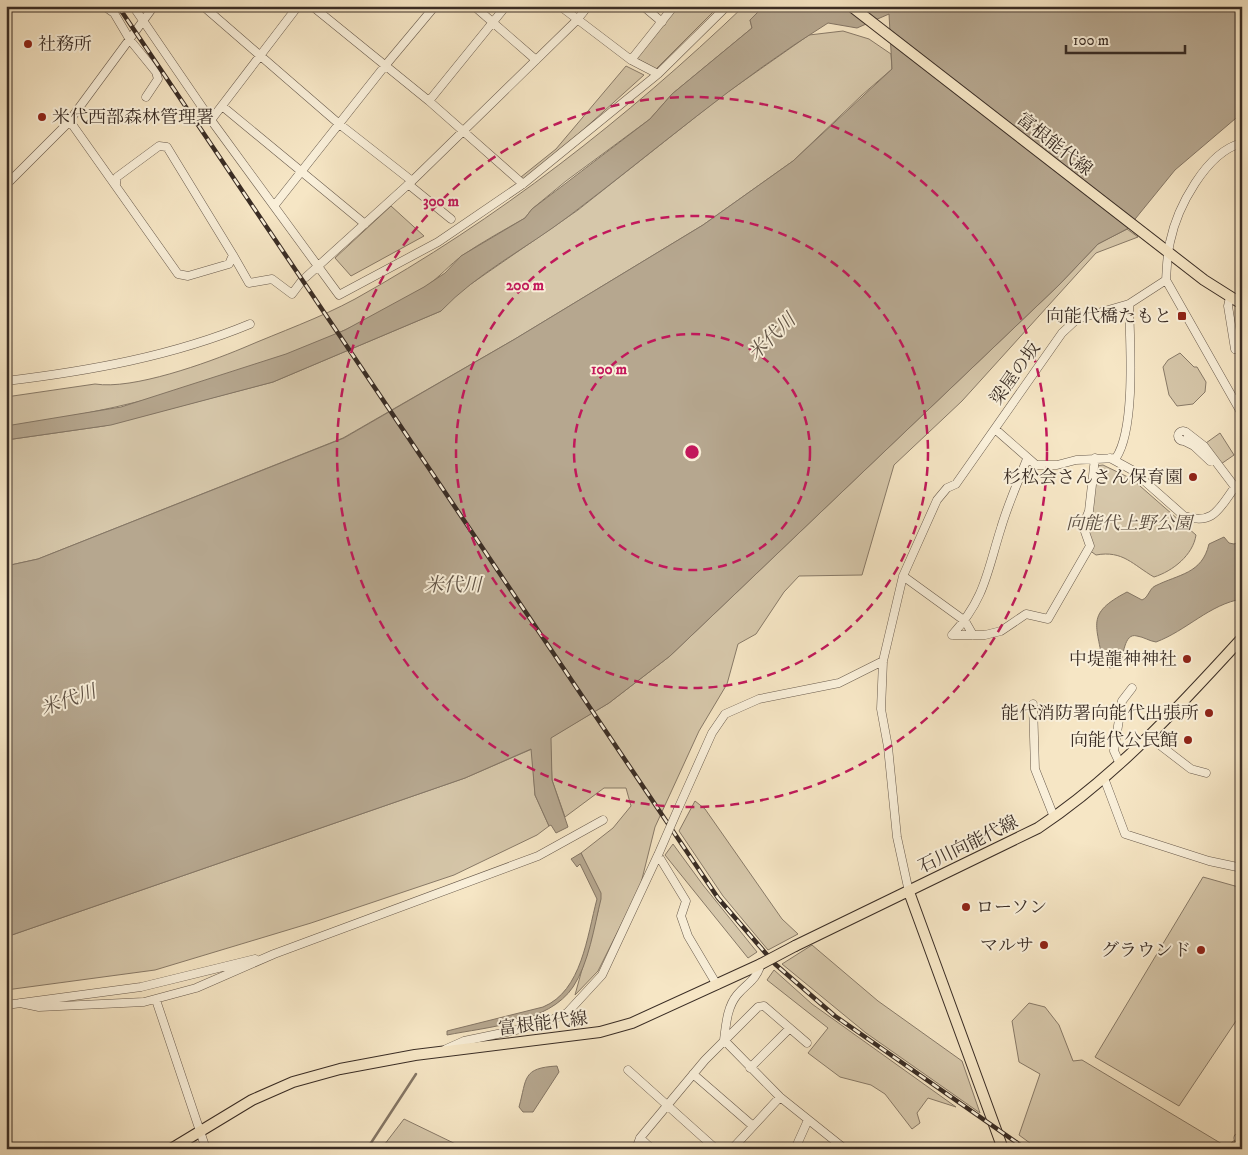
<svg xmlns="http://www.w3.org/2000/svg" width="1248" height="1155" font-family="'IM FELL DW Pica','Noto Serif JP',serif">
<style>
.green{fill:#d6c7aa;stroke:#887a68}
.water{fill:#b6a78f;stroke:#847665}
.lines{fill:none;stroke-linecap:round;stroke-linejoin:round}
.stream{stroke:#847665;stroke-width:2.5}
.minor-casing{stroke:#695b4d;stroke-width:9}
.major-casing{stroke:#3a2d25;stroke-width:12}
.minor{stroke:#f9efd9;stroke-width:8}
.major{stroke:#f6e6c5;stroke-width:10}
.rail-casing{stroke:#3a2d25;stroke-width:4.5}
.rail{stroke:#f9efd9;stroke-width:2.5;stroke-dasharray:8;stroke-linecap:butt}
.minor-bridge-casing{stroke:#695b4d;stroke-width:9;stroke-linecap:butt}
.major-bridge-casing{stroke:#3a2d25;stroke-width:12;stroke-linecap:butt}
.minor-bridge{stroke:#f9efd9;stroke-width:8}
.major-bridge{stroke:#f6e6c5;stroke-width:10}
.ring{fill:none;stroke:#c2185b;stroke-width:2.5;stroke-dasharray:9 6}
.poi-dot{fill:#8f2418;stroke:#f9efd9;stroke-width:2}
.labels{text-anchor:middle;stroke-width:4;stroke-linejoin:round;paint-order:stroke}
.poi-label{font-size:18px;fill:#3a2d25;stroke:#f9efd9;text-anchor:end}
.street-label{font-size:18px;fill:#3a2d25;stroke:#f9efd9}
.park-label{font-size:18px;font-style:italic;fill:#594c40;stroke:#f9efd9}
.water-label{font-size:19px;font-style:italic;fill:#5f5245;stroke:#f9efd9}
.centre{fill:#c2185b;stroke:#f9efd9;stroke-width:2.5}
.ring-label{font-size:15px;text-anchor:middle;font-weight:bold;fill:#c2185b;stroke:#f9efd9;stroke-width:4;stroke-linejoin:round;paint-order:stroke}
</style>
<rect width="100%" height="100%" fill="#f6e6c5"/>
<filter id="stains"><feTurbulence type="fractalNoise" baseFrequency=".004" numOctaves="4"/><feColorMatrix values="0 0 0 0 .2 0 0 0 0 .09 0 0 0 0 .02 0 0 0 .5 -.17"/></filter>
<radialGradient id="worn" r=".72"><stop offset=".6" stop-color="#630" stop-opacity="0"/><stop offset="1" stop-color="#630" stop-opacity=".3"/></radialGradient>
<!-- green -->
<path class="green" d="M678,6H719L656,69L636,58Z
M744,6H760L761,9L750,20L752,28L672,94L650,119L566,181L532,209L525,218C504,230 482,242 463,255C449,265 440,277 425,287C299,364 151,406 6,427V397L95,384C133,390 207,363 243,348C280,332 320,318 355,299C497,220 627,118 744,6Z
M843,31L869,39L891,54L892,69L862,95L793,161L703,225L515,339L343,438L38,559L6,566V440L104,426L273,382L441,311L455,295L578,210L722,96L809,35Z
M626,66L644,75L583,130L524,179L521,177L556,149Z
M391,206L424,236L351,276L335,258Z
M1127,229L1138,237L1096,253L962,401L894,465L862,575L799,576L784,592L756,634L738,644L727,684L699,731L655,827L640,887L598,971L575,995L598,911L597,890L581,853L613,828L631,806L626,788H604L565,817L552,780L550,738L609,703L670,656L1059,285L1098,244Z
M1180,353L1194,367H1197L1206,382L1205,392L1193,404L1177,406L1169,395L1163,367L1168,360Z
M1220,433L1234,455L1221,464L1206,443Z
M1103,465L1132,479L1196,535C1193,555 1173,571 1154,577C1133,565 1123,550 1096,555L1089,550L1086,525L1093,508L1095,466Z
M532,749L535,795L549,826L537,835L454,875L311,923L155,970L6,990V937L465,778Z
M695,801L705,809L782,919L798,934L768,950L723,896L679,831Z
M673,844L703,885L757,952L748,958L665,855Z
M1203,877L1242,888V1012L1179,1106L1095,1057Z
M812,945L878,1001L962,1061L980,1113L866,1033L782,964Z
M774,970L812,1004L956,1107L928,1098L917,1113L920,1123L912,1129L885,1094L871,1085L840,1077L808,1053L828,1028L767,980Z
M1029,1003L1045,1007L1059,1025L1073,1061L1082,1060L1227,1147L1242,1133V1149H1038L1019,1135L1040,1074L1019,1062L1012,1021Z
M404,1119L466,1149H381Z"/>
<!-- water -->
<path class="water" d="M760,6H1242V113L1175,170L1127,229L1098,244L1059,285L670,656L609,703L551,738L552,780L568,827L556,833L551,825L549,826L535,795L531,749L465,778L6,937V566L38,559L344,438L515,339L703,225L793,161L892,69L889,14L857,28L828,23C736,80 655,151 569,216C527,248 477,273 441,311L273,382L111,425L6,440V426L121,407L286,354L345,330L424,287L445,273L461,256L525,218L532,209L650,119L672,94L752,28L750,20L761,9Z
M1224,537L1229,543L1234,544L1242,541V599C1210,604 1186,631 1156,642C1149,641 1144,637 1137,636C1124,632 1123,657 1121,665L1110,668L1103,664C1097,624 1085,614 1127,592L1142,600C1149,597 1149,589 1155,586C1179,574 1202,574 1209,544Z
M581,853L601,893V899C594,927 589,963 573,987C549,1023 487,1027 447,1035V1031L543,1007C582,991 587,936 597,899L580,864L577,867L571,859Z
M557,1066L559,1072L533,1112H523L519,1107C527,1078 522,1068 557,1066Z"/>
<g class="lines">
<!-- stream -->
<path class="stream" d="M367,1149L416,1074"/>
<defs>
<path id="minor" d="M104,6L114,13L130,40L156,72L158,79L146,97
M133,6L211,120L339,295L438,242L523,184L658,74L727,6
M203,6L338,123L412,181
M312,6L429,101L523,184
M474,6L536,60
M560,6L631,60L658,74
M643,6L662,22
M631,60L674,6
M429,101L506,6
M222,106L365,224
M69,120L178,274L188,276L229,264L233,255L167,147L159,146L117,177L116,184
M211,120L298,6
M408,184L451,219
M6,185L67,124L154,6
M274,206L384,67L435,6
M233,255L249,283L272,279L292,294L301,282
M306,277L412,181L577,20L588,6
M1166,280L1242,414
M1230,297L1228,306L1235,349
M6,381C89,371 173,356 250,324
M995,429L1036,465H1057L1076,460L1116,458C1136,428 1130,341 1129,304
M1178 436a5 5 0 1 1 10 0a5 5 0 1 1-10 0Z
M1182,440L1194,446L1210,461
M1110,458L1132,470L1184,516C1214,526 1220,507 1235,487L1204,446L1186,432
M903,576L965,621L973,635
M952,635H985L1001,631L1026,614L1048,619L1090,546L1083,526L1089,511L1095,458
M952,635C985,599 987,572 1001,528C1008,504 1018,482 1027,459
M1033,704L1035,769L1054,817
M1148,736L1191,769L1206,773
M1120,764L1114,751L1122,701L1132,688
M1104,778L1125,834L1209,861L1242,868
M678,809L712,733L725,714L759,699L839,683L883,661
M658,855L686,901L681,916L688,936L717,985
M909,892L897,837L888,747L881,709L883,661L903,576L937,500L947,488L956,484L1062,333L1077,319L1129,304L1166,280C1167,267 1167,254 1170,242C1177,208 1206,152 1242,143
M156,1000L206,1149
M20,1003L39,1007L144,1002L196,988L274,954L538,856L603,820
M6,1005L141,987L255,959
M724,1040L780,1097L845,1149
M724,1040C726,1025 727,1007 737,995C748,982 755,982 761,964
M446,1049L464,1041L540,1025L567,1013L602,975L658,855
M750,1068L789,1029
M628,1070L716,1149
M693,1074L753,1126
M640,1138L652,1149
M1238,1138L1242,1134
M636,1149L640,1138L705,1060L758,1007L764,1006L807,1043
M732,1149L780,1097
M795,1149L808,1120"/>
<path id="major" d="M851,6L1204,280L1242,304
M909,892L1003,1149
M795,946L1038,828C1115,777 1179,707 1242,638
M171,1149L252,1100L293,1082L340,1069L415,1055L600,1032L632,1023L761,964"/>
</defs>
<!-- minor casing -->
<use href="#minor" class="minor-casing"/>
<!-- major casing -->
<use href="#major" class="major-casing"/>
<!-- minor -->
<use href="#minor" class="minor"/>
<!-- major -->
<use href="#major" class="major"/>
<defs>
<path id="rail" d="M118,6L718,898L775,964L835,1016L1026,1149"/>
</defs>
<!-- rail casing -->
<use href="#rail" class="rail-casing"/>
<!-- rail -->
<use href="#rail" class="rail"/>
<defs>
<path id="minor-bridge" d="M658,855L678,809"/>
<path id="major-bridge" d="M761,964L795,946"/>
</defs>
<!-- minor-bridge casing -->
<use href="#minor-bridge" class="minor-bridge-casing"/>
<!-- major-bridge casing -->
<use href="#major-bridge" class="major-bridge-casing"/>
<!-- minor-bridge -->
<use href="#minor-bridge" class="minor-bridge"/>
<!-- major-bridge -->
<use href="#major-bridge" class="major-bridge"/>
</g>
<!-- distance rings -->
<g class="ring">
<circle cx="692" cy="452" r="118"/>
<circle cx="692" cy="452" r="236"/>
<circle cx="692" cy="452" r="355"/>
</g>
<!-- markers -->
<g class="poi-dot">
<circle cx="28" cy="44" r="5"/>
<circle cx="42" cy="117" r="5"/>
<rect x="1177" y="311" width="10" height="10" rx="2.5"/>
<circle cx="1193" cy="477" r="5"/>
<circle cx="1187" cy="659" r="5"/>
<circle cx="1209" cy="713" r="5"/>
<circle cx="1188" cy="740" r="5"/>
<circle cx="966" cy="907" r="5"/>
<circle cx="1044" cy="945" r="5"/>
<circle cx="1201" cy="950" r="5"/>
</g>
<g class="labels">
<!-- poi labels -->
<g class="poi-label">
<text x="38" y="50" text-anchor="start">社務所</text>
<text x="52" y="123" text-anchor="start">米代西部森林管理署</text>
<text x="1172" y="322">向能代橋たもと</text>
<text x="1183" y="483">杉松会さんさん保育園</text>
<text x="1177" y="665">中堤龍神神社</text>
<text x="1199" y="719">能代消防署向能代出張所</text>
<text x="1178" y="746">向能代公民館</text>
<text x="976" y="913" text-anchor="start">ローソン</text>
<text x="1034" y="951">マルサ</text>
<text x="1191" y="956">グラウンド</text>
</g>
<!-- street labels -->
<g class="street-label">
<text transform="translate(1055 144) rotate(38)" y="6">富根能代線</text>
<text transform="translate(1015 373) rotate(-55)" y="6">梁屋の坂</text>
<text transform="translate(968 844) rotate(-26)" y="6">石川向能代線</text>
<text transform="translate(543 1023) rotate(-7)" y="6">富根能代線</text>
</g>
<!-- park labels -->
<g class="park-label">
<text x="1129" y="529">向能代上野公園</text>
</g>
<!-- water labels -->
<g class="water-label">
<text transform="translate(771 336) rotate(-44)" y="7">米代川</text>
<text x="453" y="591">米代川</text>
<text transform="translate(68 699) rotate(-19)" y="7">米代川</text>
</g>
</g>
<circle cx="692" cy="452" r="8" class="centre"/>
<g class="ring-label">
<text x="441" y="206">300 m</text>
<text x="525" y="290">200 m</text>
<text x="609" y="374">100 m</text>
</g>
<!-- margin -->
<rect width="1248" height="1155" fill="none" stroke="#f6e6c5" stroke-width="25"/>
<rect x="8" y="8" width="1233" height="1140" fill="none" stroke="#3a2d25" stroke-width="2.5"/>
<rect x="12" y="12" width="1223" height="1130" fill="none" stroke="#3a2d25"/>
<!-- scale -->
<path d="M1066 45v8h119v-8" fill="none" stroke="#3a2d25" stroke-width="2.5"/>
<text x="1073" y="45" font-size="15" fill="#3a2d25" stroke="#f9efd9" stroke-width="4" paint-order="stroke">100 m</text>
<rect width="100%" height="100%" filter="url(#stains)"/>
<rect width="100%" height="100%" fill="url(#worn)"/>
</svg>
